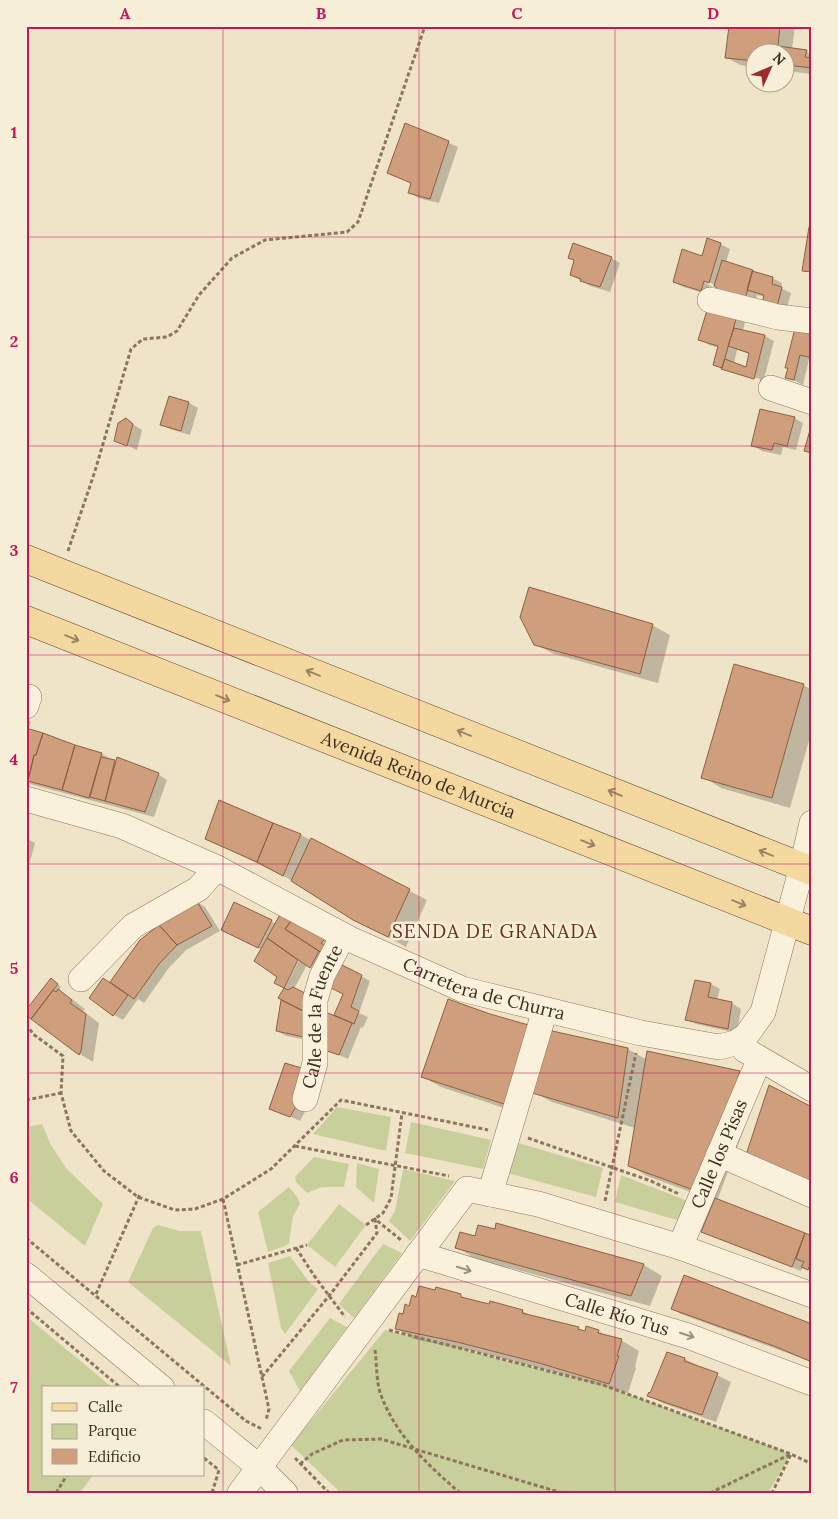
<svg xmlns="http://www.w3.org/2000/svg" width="838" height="1519" font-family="Lora,serif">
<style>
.green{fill:#c9cf9b}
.shadow{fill:#0003;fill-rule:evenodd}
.building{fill:#cf9f7d;stroke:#8d5f41}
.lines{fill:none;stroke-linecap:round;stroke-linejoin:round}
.minor-casing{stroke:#8d765c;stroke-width:26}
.major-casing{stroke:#5b4430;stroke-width:29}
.path{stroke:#8d765c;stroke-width:3;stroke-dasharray:4 2.5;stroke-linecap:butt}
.minor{stroke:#faf1dc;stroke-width:25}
.major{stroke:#f3d9a0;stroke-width:28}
.oneway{stroke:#988460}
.oneway2{stroke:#9c907e}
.grid{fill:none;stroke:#c2185b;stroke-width:1;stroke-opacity:0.55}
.labels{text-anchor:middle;stroke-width:5;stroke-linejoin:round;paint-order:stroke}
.street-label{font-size:18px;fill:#3d2e20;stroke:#f7eed8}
.neighbourhood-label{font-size:19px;letter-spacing:1px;fill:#6b2e1e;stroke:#f7eed8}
.neatline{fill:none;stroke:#c2185b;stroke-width:2}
.grid-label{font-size:16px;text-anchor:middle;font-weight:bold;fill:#c2185b}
</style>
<rect width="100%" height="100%" fill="#f0e4c8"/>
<!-- green -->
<path class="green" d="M337,1107L391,1117L386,1151L313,1134Z
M411,1122L491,1140L483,1169L405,1153Z
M42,1124L51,1145L66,1168L103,1204L85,1246L26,1198V1127Z
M515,1142L603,1168L596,1197L507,1173Z
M314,1157L349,1164L344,1187H322L307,1193L296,1182L295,1177Z
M357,1163L379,1169L374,1203L356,1187Z
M403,1169L455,1181L410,1241L389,1221L395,1211Z
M621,1175L688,1201L680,1221L615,1202Z
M289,1187L298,1198L300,1204L293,1216L289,1243L285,1246L268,1252L258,1212Z
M339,1204L366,1225L335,1267L307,1245Z
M158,1225L180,1231H201L231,1366L128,1282L153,1228Z
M383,1244L402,1253L354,1318L339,1304Z
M290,1256L310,1283L318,1289L285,1334L281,1328L268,1263Z
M26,1316L113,1388H44V1475H93L80,1493H26Z
M330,1318L347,1327L300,1391L289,1371Z
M385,1330L603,1385L791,1454L768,1493H341L291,1445Z"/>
<!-- shadow -->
<path class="shadow" d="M730,26H795L792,49L806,51L812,55V74L786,71V52H756V67L740,65L726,57Z
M406,125L458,147L439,203L418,198L410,192L412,183L389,172Z
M720,244L730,249L726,262L772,278L782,283L781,288L791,293L785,316L765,297L757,295L753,308L704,279L703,281L712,287L710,295L683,287L674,282Z
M570,258H611L620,263L610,292L590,286L571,275L576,261Z
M736,317L745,322L743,331L765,336L774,341L763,383L732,374L760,382V379L724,369L726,371L715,364L719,348L709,345L700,339ZM737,350L750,354L747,368L734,363Z
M812,333V360L809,359L803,385L787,377L789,369L787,367Z
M170,398L189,403L198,408L190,435L170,429L161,424Z
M794,418L803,423L796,450L783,447L781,455L762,451L753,446Z
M126,420L142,430L137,450L116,440Z
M652,625L670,635L658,683L554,654L535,644Z
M803,685L812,690V730L790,808L721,788L703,777Z
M26,719L31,722L28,730L102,754L111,759L110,761L158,774L167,780L154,817L26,783Z
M273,824L301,835L427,900L406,947L373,929L293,881L207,839Z
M26,838L35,843L27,873H26Z
M196,901L205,907L220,931L186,950L168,969L144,1003L138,999L123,1020L114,1015L110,984L140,941Z
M271,921L276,924L313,930L333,945L319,972L307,965L294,989L312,998L313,1041L286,1036L277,1031L282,1000L280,998L285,988L275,982L278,976L262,950L232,934ZM300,954L302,955L287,983H284Z
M361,976L370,981L359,1013L368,1017L363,1028L361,1027L348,1059L325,1049L334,1017L344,994Z
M55,982L61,987L58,991L72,999L85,1009L83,1011L99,1023L93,1062L80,1054L32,1018Z
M711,984L720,989L717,1000L732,1003L741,1009L737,1033L696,1024L687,1019Z
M490,1015L549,1032L628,1049L647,1060L648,1053L740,1072L758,1082L744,1129L717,1201L812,1238V1272L803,1267L801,1271L712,1236L703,1231L715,1201L647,1176L629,1165L635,1128L552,1102L532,1091L525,1115L441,1087L423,1077Z
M286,1064L306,1110L300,1121L271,1108Z
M497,1225L644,1265L662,1276L650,1306L474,1258L456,1247L496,1231Z
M461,1296L469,1300L522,1311L532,1316L578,1328L584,1332L598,1331L609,1337L621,1340L639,1351L635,1367L636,1368L628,1393L558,1373L477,1352L414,1339L396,1328L404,1315L417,1298Z
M672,1309L812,1326V1362L681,1314Z
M667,1353L685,1359L731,1382L716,1422L662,1403L648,1395L651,1394Z"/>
<!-- building -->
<path class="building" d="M729,26H780L778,46L807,50L805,57L812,58V68L786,65V52H756V61L725,58Z
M405,123L449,141L430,199L408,193L411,183L387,173Z
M809,227H812V272L802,271Z
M707,238L721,243L709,283L704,281L701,291L673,282L682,249L702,256Z
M573,243L612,257L600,287L580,281L581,279L570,275L574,260L568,258Z
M722,260L753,270L744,303L715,294L717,288L714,286Z
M752,271L773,277L772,284L782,287L776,311L761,307L764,295L747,290Z
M708,307L737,316L722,368L713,365L718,346L698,340Z
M734,328L765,335L754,379L721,369L725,359L746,367L749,353L728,346Z
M795,328L812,332V358L800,355L794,380L785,378L788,368H785Z
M169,396L189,402L181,431L160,425Z
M760,409L795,417L787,446L774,443L772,450L751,446Z
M126,418L133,424L127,446L114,441L118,423Z
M812,423V453L804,451Z
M529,587L653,624L640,674L534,645L520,617Z
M734,664L804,684L772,798L701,778Z
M26,728L43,733L36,755H34L28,781H26Z
M43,733L75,745L62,790L28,781L34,755H36Z
M75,745L102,753L89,798L62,790Z
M101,757L115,760L105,801L90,797Z
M117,757L159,773L145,812L105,801Z
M219,800L273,823L257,862L205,839Z
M273,823L301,834L283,876L257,862Z
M311,838L410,889L388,937L353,920L291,881Z
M196,900L212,926L177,945L159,925Z
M234,902L272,920L258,948L221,930Z
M282,911L294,917L285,929L319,951L310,968L267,938Z
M294,917L325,939L321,943L329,949L325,955L285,929Z
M159,925L177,945L159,964L134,999L110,982L140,940Z
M267,938L298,960L284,988L274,983L277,977L254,961Z
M338,963L362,975L351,1007L359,1011L354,1024L334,1015L343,994L327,986Z
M51,978L58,984L31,1019L26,1015V1010Z
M103,978L128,995L113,1016L89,998Z
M695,980L711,983L708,997L732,1002L728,1029L685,1020Z
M293,987L313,997L309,1014L278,998L284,988L288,990Z
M58,989L72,1000L70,1003L86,1014L81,1051L79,1055L31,1019L53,990L56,992Z
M448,999L490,1014L532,1026L507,1105L421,1077Z
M281,1000L309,1014L304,1037L276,1031Z
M323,1011L352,1023L339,1055L324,1050Z
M548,1030L628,1048L618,1118L532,1093Z
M647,1051L740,1071L726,1118L699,1192L628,1166Z
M285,1063L308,1070L297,1105L290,1117L269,1109Z
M769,1085L812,1107V1188L744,1161Z
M715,1198L805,1233L792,1267L701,1232Z
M496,1223L644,1264L631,1296L455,1248L460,1232L475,1236L478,1225L495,1229Z
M805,1233L812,1236V1268L809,1267L808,1270L801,1267L804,1262L796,1259Z
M684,1275L812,1324V1362L774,1346L671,1309Z
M419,1286L435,1290L436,1287L461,1294V1297L489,1304L490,1301L523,1310L522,1313L579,1327L578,1329L585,1331L586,1326L599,1330L598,1333L622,1339L617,1356H619L609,1384L539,1363L457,1342L395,1329L399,1313L403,1314L405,1304L409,1306L412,1295L416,1297Z
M667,1352L685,1358L684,1361L718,1373L702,1415L647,1396L649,1392L650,1393Z"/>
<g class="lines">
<defs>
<g id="minor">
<path d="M710,300L778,317L812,321"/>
<path d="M771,388L812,402"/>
<path d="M26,706L29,697"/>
<path id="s1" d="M26,799L122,826L217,868L352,940L462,989L641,1033L719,1047L735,1043L746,1036L763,1012L802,867L812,823"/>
<path d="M81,979L133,926L198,889L217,868"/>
<path d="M745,1050L812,1089"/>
<path id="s2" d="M305,1099L315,1063V1000L322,976L343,936"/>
<path d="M719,1154L812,1195"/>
<path d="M490,1194L545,1010"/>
<path id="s3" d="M680,1247L759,1060"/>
<path id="s4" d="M418,1254L688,1336L812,1383"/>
<path d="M26,1275L162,1388"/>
<path d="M204,1422L259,1467L285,1493"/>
<path d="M240,1493L467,1189L538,1204L680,1247L812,1295"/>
</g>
<g id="major">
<path d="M26,559L812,871"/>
<path id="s5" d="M26,620L812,931"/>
</g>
</defs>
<!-- minor casing -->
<use href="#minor" class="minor-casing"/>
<!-- major casing -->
<use href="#major" class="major-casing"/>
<!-- path -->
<path class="path" d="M68,551L95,471L131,349L143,339L167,337L177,331L199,295L232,258L265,240L347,232L358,222L425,26
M26,1024L33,1034L63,1056L61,1093L71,1131L104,1171L138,1197L175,1210L195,1209L223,1199L271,1169L341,1100L488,1130
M26,1100L61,1093
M528,1138L651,1181L679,1194
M295,1146L449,1176
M223,1199L269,1409L266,1420
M605,1201L636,1053
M366,1225L383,1213L391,1198L402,1113
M26,1238L246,1421L262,1429
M296,1248L315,1277L345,1317
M237,1265L307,1245
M96,1294L140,1194
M26,1308L121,1388
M389,1330L603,1385L791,1454L812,1464
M375,1350C377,1364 376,1382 381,1395C396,1436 428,1465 460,1493
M262,1377L329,1296L377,1233L375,1219L401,1240
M204,1458L219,1470L212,1493
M295,1458L329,1493
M300,1464L312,1454L343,1440L381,1439L562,1493
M56,1493L67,1475
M710,1493L791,1454L772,1493"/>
<!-- minor -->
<use href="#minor" class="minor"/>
<!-- major -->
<use href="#major" class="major"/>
</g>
<!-- one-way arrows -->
<defs><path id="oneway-shaft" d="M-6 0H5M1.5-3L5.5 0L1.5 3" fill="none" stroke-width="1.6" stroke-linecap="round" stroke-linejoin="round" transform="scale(1.25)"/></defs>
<g class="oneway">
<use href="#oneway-shaft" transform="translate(72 638) rotate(22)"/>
<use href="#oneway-shaft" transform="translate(313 673) rotate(-158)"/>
<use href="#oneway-shaft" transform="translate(223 698) rotate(22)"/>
<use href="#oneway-shaft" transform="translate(464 733) rotate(-158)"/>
<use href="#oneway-shaft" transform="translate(615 793) rotate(-158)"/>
<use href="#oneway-shaft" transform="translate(588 843) rotate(22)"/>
<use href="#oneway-shaft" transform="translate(766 853) rotate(-158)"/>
<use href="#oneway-shaft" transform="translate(739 903) rotate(22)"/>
</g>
<g class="oneway2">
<use href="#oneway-shaft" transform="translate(464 1269) rotate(17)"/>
<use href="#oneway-shaft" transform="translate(687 1335) rotate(18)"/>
</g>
<!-- grid -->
<path class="grid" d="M223,26V1493M419,26V1493M615,26V1493M26,237H812M26,446H812M26,655H812M26,864H812M26,1073H812M26,1282H812"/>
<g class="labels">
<!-- street labels -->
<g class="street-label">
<text dy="6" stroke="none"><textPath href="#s5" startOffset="422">Avenida Reino de Murcia</textPath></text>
<text dy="6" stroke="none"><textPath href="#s1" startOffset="498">Carretera de Churra</textPath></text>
<text dy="6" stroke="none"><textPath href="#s2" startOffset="85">Calle de la Fuente</textPath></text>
<text dy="6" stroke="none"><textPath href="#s3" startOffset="101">Calle los Pisas</textPath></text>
<text dy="6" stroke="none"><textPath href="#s4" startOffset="208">Calle Río Tus</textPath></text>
</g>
<!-- neighbourhood labels -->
<g class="neighbourhood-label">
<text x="495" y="938">SENDA DE GRANADA</text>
</g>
</g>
<!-- border -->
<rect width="838" height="1519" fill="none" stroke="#f7eed8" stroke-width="55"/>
<!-- legend -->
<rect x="42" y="1386" width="162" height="90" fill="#f7eed8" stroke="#ada18e"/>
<rect x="52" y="1403" width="25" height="8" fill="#f3d9a0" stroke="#ada18e"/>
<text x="88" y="1412" font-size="15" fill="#3d2e20">Calle</text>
<rect x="52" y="1424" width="25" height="15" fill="#c9cf9b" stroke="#ada18e"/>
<text x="88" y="1436" font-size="15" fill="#3d2e20">Parque</text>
<rect x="52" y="1449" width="25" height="15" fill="#cf9f7d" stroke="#ada18e"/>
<text x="88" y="1462" font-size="15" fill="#3d2e20">Edificio</text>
<!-- north arrow -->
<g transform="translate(770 68) rotate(45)"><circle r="24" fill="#f7eed8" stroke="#ada18e"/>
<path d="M0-4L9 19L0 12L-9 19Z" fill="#9e2a2b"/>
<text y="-8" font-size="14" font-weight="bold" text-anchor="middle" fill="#3d2e20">N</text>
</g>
<rect x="28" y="28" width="782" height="1464" class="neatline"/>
<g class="grid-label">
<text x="125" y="19">A</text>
<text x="321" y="19">B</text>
<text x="517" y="19">C</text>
<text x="713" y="19">D</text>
<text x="14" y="138">1</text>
<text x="14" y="347">2</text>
<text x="14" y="556">3</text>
<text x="14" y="765">4</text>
<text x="14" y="974">5</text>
<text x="14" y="1183">6</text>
<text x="14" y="1393">7</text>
</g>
</svg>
